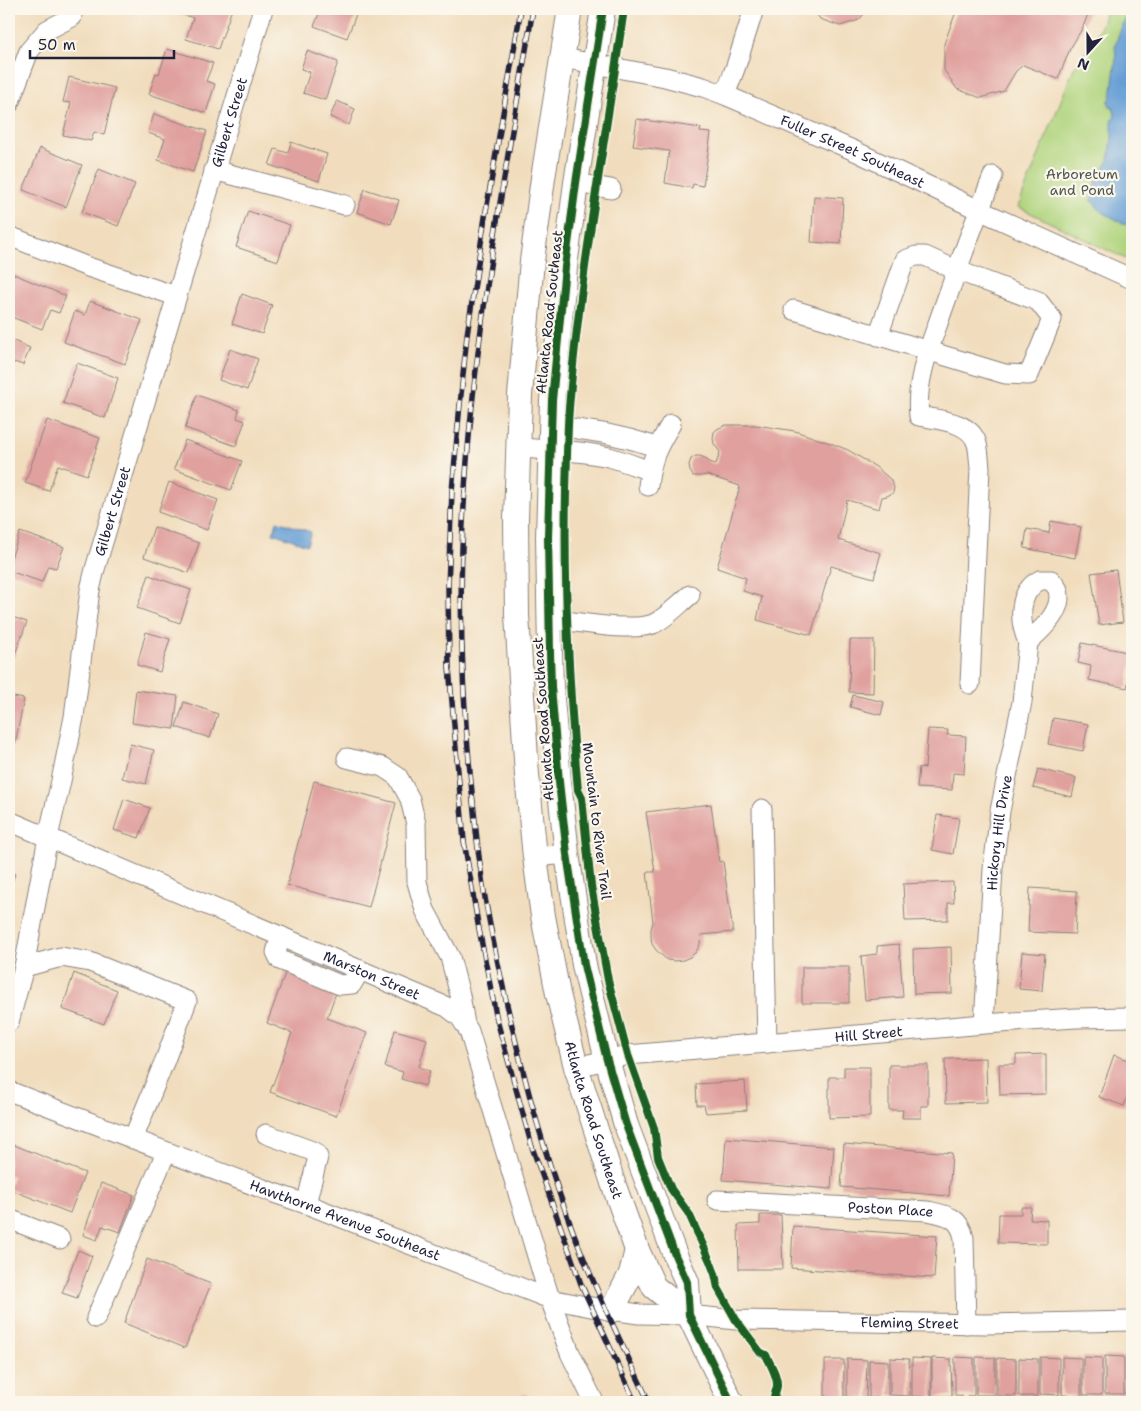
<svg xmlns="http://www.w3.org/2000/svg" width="1141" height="1411" font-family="'Shantell Sans',sans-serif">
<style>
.green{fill:#b0d47e;stroke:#697b5c}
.water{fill:#669fd5;stroke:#446088}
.building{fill:#e0a09e}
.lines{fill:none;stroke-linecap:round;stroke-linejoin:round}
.minor-casing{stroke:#8a807c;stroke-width:21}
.major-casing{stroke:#8a807c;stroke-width:26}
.minor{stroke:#fff;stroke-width:19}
.major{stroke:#fff;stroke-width:24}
.rail-casing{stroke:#22223b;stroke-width:5.5}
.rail{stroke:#fbf7ec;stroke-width:4;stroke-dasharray:11;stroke-linecap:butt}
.cycleway-casing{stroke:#fbf7ec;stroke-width:11}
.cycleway{stroke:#1b5e20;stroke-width:8}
.labels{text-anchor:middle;stroke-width:4.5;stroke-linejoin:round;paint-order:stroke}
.street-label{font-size:14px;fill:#22223b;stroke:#fbf7ec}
.park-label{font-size:14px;fill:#4d574f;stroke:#fbf7ec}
</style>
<rect width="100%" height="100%" fill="#fbf7ec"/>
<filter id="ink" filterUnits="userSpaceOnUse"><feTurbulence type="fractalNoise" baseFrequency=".02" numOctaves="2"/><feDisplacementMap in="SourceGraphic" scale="10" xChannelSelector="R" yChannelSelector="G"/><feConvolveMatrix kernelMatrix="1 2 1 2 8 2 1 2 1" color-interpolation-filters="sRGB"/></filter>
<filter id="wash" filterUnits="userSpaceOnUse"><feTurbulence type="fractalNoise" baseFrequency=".0096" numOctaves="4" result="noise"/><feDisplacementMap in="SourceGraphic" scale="20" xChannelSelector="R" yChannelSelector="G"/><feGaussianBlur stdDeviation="1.12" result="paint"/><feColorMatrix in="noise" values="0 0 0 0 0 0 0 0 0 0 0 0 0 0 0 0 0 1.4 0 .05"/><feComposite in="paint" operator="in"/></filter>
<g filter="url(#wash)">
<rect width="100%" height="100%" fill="#f1ddbd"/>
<!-- green -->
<path class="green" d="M1106,9H1132V262L1018,207L1074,68L1094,40L1103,22Z"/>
<!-- water -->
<path class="water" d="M1132,11V228L1102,212L1091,200L1097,181L1109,160L1112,137V121L1115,115L1113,108L1110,107L1108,101L1111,98L1116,58L1115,46L1122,24Z
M277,521L311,532L307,545L273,533Z"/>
<g id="blocks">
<!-- building -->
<path class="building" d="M174,9H232L218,49L186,39L193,18L174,11Z
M321,9H358L347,38L314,26Z
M813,9H868L859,20L840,26L820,19Z
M957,9H1090L1083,27L1070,49L1058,79L1023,65L1016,71L1004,91L981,98L957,89L944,70V44Z
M167,49L213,63L206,81L215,84L206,113L149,94L156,73L159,74Z
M307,51L338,62L325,100L303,93L310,72L301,69Z
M69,77L115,88L104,135L94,132L91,141L63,135L71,103L63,102Z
M337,101L355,109L349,125L330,117Z
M154,114L207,131L193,172L158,160L165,139L148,133Z
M637,119L701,128L700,132L711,133L703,186L693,184L692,188L665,183L669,151L633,146Z
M291,142L327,154L319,181L269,165L275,149L288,153Z
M40,148L82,165L66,207L23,190Z
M99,169L135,184L118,226L82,212Z
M365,189L399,200L391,224L357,212Z
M814,196L843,198L841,244L811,242Z
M248,211L290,225L278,261L236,247Z
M9,272L66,296L59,313L50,310L42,329L9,316Z
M242,294L272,305L262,334L232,324Z
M90,301L142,320L125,364L64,342L75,311L85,315Z
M9,339L30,348L23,365L14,362L9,375Z
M230,349L258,359L247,390L219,380Z
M77,363L118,378L105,418L63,403Z
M197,395L239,410L237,418L245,421L236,446L185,428Z
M47,420L100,438L87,475L58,465L49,491L25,483Z
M726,425H756L795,431L833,444L848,450L876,467L890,479L894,487L893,493L887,496L882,497L879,509L847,500L838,540L881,553L874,578L831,566L811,635L757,620L762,597L743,591L746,578L717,568L740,486L707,475L701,476H693L690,471L689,465L691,459L696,456H700L705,458L709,462L716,464L720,452L714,444L713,438L714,432L717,429Z
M185,440L242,461L231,490L174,469Z
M169,482L218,500L207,530L158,512Z
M1051,521L1081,527L1075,558L1024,548L1027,529L1049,533Z
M154,527L199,543L189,573L144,557Z
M20,532L64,547L56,568L48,566L42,582L9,571V564Z
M1116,570L1123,622L1099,625L1091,573Z
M149,575L191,590L180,623L137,608Z
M9,616L27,622L14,657L9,656Z
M146,632L170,639L160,672L137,665Z
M850,640H874L873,693L849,692Z
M1082,643L1132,653V661L1127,688L1089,680L1091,666L1078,663Z
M136,690L178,696L174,729L132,723Z
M853,695L884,702L881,715L850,707Z
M9,696L24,699L15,744L9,743Z
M184,702L218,714L210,738L176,727Z
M1053,718L1088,724L1083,751L1048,744Z
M928,729L948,730L947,735L966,736L964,774L953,773L952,790L917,788L919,767L925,768Z
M130,744L154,750L146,784L122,778Z
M1038,769L1076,778L1072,797L1033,788Z
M314,781L396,803L369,907L287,885Z
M124,799L150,808L139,838L114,830Z
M711,804L719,862L723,861L733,932L701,935L700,944L696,952L690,957L683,960L675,961L667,960L656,950L652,944L651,936V929L653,922L647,872H655L646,812Z
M937,815L959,818L953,854L932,850Z
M9,872L15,874L9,891Z
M953,882L954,903H948V920L905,921L903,884Z
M1030,888L1077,891L1075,934L1028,932Z
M899,944L903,997L865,1000L861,956L877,954V946Z
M951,947L952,993L914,994L913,949Z
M1022,952L1045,954L1042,991L1019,989Z
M802,967H849V1003H802Z
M286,971L337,990L327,1018L367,1033L336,1116L270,1092L292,1033L267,1023Z
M74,973L117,990L104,1024L62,1009Z
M395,1030L427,1039L419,1067L430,1071L425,1086L401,1079L403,1072L385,1067Z
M1046,1054V1094L1000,1095L999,1064H1016V1055Z
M1114,1055L1132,1061V1082L1124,1106L1099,1097Z
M986,1058L987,1102L946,1103L945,1059Z
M889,1065H928V1106H921V1118H902L903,1110H889Z
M844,1067H870V1117L829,1118V1077H844Z
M745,1081L747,1110L706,1113L704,1105H697L696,1084Z
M726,1138L834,1147L831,1189L723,1180Z
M9,1143L85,1173L70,1213L9,1189L13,1176L9,1175Z
M844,1144L952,1153L949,1196L841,1187Z
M101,1183L134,1195L120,1232L102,1226L97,1240L83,1235Z
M1021,1207H1031L1030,1219L1047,1220V1244L998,1243L999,1214H1021Z
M760,1215H781L783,1269H739L738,1225L760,1224Z
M793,1226L937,1236L934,1278L791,1268Z
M78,1250L92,1256L77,1298L62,1293Z
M147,1259L211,1284L185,1348L124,1323Z
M1127,1355H1132V1393H1127Z
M1105,1356L1124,1357V1394H1105Z
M955,1357L974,1358V1396L955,1395Z
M976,1357L995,1358V1395H976Z
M1040,1357L1059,1358V1395L1040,1394Z
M1062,1357L1081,1358V1396L1062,1395Z
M1083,1357L1102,1358V1395H1083Z
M890,1358L909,1359L910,1396L890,1395Z
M912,1358L931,1359V1397L912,1396Z
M932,1358L951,1359L952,1396H932Z
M997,1358L1016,1359V1396H997Z
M1019,1358L1038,1359V1396H1019Z
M847,1359L867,1360L866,1398L847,1397Z
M825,1360H844V1398L825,1397Z
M869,1360L888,1361V1398H869Z
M526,1394L529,1402H500Z"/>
</g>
</g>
<g filter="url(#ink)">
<use href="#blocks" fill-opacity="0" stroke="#8a807c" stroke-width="1"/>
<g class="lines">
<defs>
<g id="minor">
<path id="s1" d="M563,58L665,77L703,87L725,95L855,151L979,210L1132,279"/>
<path d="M725,95L736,66L754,9"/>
<path d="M9,104L29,51L47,30L72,17"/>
<path d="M214,170L345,205"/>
<path d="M576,183L611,189"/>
<path d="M9,236L88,267L176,296"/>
<path d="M794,310L1005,374L1029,375L1052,319L1038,301L956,270L925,256H916L905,260L878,336"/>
<path d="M551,426C590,429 620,435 657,447"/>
<path d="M518,448C548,450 579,450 609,457C623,461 636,466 650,471"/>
<path d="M648,486C651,459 657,447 671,424"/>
<path d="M1040,580H1051C1053,583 1057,587 1058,590C1064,611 1041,630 1028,642C1019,622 1017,592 1040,580Z"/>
<path d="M549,618C573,622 633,632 653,624C665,619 679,604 690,595"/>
<path d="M970,684L980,468C979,460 979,451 977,444C971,421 938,420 919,416C915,379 931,344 943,309C959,264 975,220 993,176"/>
<path d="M347,758L383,767L398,777L410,799L416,824L417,882L425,910L450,957L460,995L465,1024"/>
<path d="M762,809L767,1043"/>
<path id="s2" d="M9,821L447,1007L460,1017L469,1031L550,1299L570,1353L594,1402"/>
<path d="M535,857L567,854"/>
<path d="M281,936L276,952L280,960L340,985L352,984L360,970"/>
<path d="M24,967L61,957L90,962L187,1001L165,1060L133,1139"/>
<path id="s3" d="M9,1022L24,967L48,837L61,781L74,717L90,590L95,569L263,9"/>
<path id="s4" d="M984,1024L993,869L1000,811L1022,702L1028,642"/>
<path id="s5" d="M576,1067L628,1055L984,1024L1076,1018L1132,1017"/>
<path id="s6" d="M9,1091L274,1193L306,1204L550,1299L591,1307L639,1314L689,1315L736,1320L986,1324L1132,1321"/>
<path d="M266,1134L315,1152L318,1157L306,1204"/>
<path id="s7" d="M717,1200L928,1211C947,1215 960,1217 964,1238L966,1324"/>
<path d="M9,1219L60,1239"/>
<path d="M96,1318L166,1152"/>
</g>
<g id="major">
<path id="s8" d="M570,9L543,178L532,261L520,395L516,519L517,615L527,775L535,857L543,916L558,994L576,1067L613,1183L637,1250L654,1287L689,1315"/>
<path d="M603,9L576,183L565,267L552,400L548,537L550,653L551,687L559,782L567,854L584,965L607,1060L626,1125L675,1255L687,1282L689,1315L731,1402"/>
<path d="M612,1310L631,1274L637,1250"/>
</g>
</defs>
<!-- minor casing -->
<use href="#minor" class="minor-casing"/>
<!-- major casing -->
<use href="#major" class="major-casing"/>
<!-- minor -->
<use href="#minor" class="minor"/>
<!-- major -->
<use href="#major" class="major"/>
<defs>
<path id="rail" d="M521,9L485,217L467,335L459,415L452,491L448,586L449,667L464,841L478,924L497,1020L532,1147L581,1284L635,1402
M533,9C505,174 473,339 464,506C458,602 462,697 472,792C475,819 477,845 481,871C486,911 495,951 504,991C521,1068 541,1144 568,1218C591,1281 621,1342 649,1402"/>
</defs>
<!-- rail casing -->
<use href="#rail" class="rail-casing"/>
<!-- rail -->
<use href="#rail" class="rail"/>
<defs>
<path id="cycleway" d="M603,9L576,183L565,267L552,400L548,537L550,653L551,687L559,782L567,854L584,965L607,1060L626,1125L675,1255L687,1282L689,1315L731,1402
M624,9C605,142 580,274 569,408C567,435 567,463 566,491C564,591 569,691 578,790L582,798L591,886L608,980L628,1055L654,1128L658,1157L671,1189L689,1214L710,1261L715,1274L718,1288L736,1320L760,1352L766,1355C770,1364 778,1376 777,1386C776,1392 773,1396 774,1402"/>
</defs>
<!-- cycleway casing -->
<use href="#cycleway" class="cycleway-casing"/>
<!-- cycleway -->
<use href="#cycleway" class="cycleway"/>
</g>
</g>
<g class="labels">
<!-- street labels -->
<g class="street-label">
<text dy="5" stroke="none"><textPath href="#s3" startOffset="928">Gilbert Street</textPath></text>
<text dy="5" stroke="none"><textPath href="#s1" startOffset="306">Fuller Street Southeast</textPath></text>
<text transform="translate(549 312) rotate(-84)" y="5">Atlanta Road Southeast</text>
<text dy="5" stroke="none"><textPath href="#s3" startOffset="522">Gilbert Street</textPath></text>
<text transform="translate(543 719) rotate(-94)" y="5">Atlanta Road Southeast</text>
<text transform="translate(597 821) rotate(83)" y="5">Mountain to River Trail</text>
<text dy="5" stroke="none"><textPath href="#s4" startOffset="192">Hickory Hill Drive</textPath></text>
<text dy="5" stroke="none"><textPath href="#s2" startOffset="394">Marston Street</textPath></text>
<text dy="5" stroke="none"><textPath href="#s5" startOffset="295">Hill Street</textPath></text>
<text dy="5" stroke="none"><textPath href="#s8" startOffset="1122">Atlanta Road Southeast</textPath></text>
<text dy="5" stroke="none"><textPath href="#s7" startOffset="174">Poston Place</textPath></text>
<text dy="5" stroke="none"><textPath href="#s6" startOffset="360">Hawthorne Avenue Southeast</textPath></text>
<text dy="5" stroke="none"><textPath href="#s6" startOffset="941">Fleming Street</textPath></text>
</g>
<!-- park labels -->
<g class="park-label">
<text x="1082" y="179">Arboretum<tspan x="1082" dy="16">and Pond</tspan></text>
</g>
</g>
<!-- margin -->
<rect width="1141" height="1411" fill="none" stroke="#fbf7ec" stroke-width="30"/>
<!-- north arrow -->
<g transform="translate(1088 52) rotate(201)" stroke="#fbf7ec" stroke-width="4" paint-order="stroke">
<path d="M0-4L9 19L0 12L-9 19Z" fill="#22223b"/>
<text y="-8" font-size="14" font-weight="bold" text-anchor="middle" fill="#22223b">N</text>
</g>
<!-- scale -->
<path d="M30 50v8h144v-8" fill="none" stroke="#22223b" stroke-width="2.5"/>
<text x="38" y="50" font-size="15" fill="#22223b" stroke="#fbf7ec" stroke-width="4" paint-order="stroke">50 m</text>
</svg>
